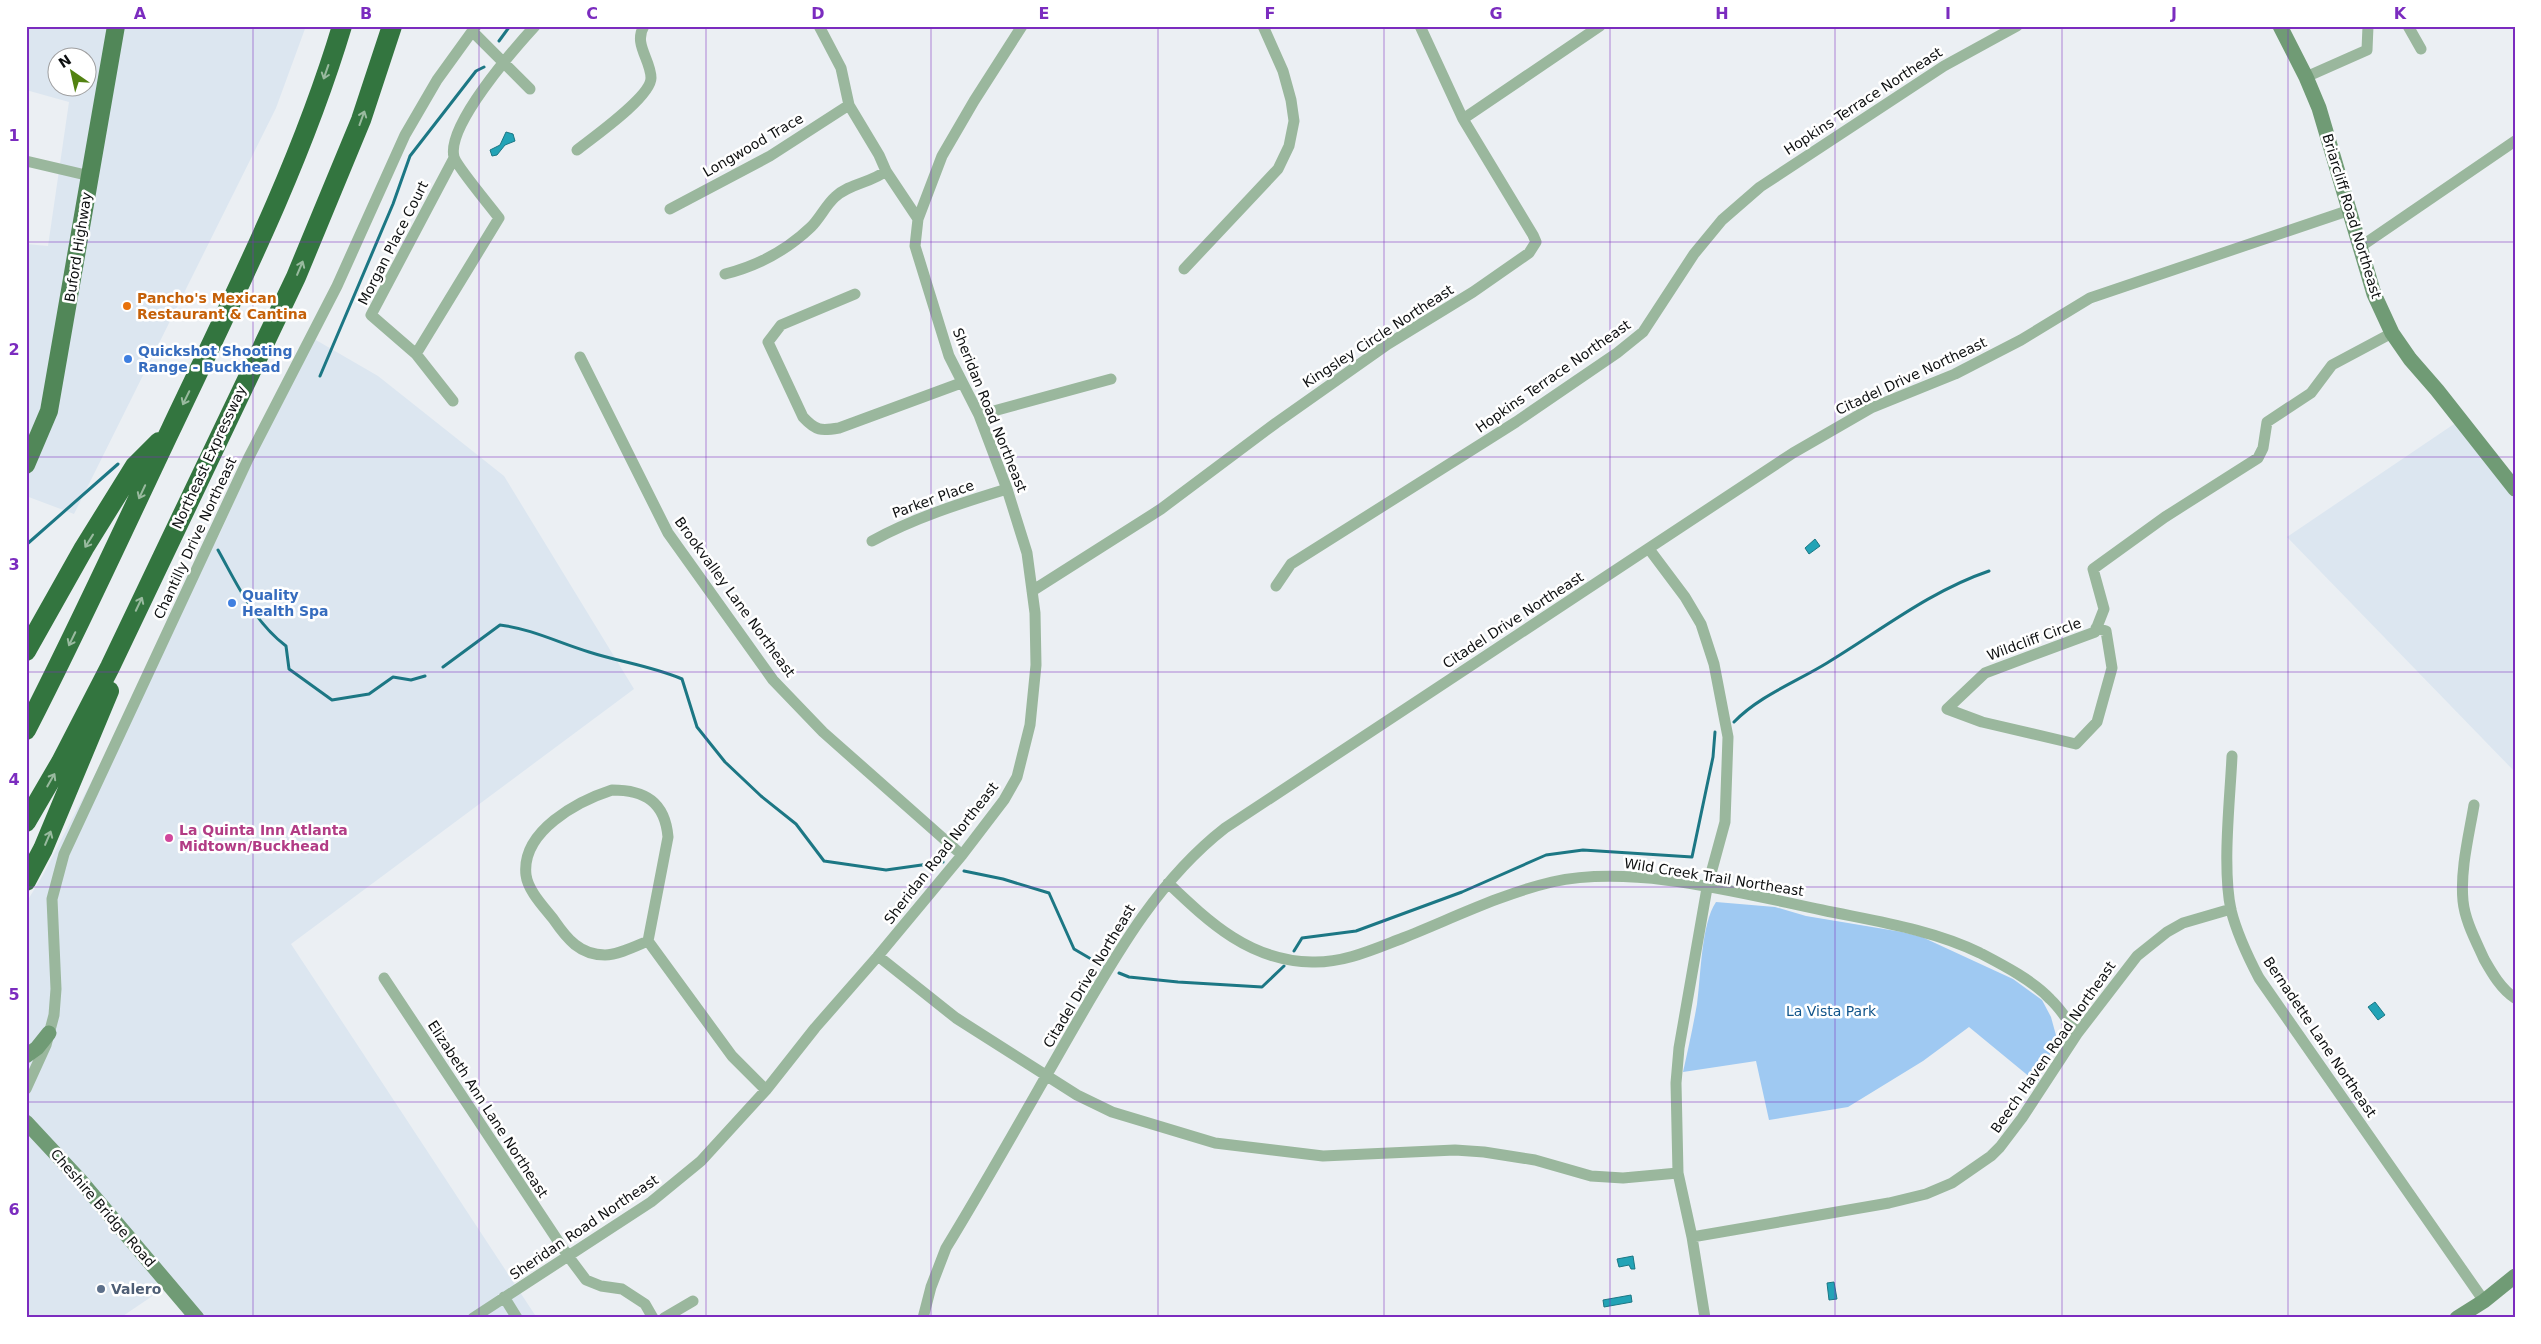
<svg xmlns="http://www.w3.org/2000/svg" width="2541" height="1344" font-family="'DejaVu Sans',sans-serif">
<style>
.built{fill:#dce6f0;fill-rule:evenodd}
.green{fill:#9fc9f2}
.water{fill:#22a3b6;stroke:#1c7784}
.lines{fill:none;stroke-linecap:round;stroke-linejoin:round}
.stream{stroke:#1c7784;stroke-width:3}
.minor{stroke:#9ab79d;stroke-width:11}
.secondary{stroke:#709b75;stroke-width:15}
.primary{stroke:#518758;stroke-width:18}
.motorway{stroke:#33753f;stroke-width:20}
.oneway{stroke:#99ba9f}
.grid{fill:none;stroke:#7b2cbf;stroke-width:1;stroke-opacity:0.55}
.food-dot{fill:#e8710a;stroke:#fff;stroke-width:2}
.shop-dot{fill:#3f7fe0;stroke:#fff;stroke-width:2}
.hotel-dot{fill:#d1479c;stroke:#fff;stroke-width:2}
.service-dot{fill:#5c6f8a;stroke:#fff;stroke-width:2}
.labels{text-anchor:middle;stroke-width:5;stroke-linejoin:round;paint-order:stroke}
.street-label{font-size:14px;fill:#0e1011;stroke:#fff}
.food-label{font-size:14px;font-weight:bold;fill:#c56008;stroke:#fff;text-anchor:start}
.shop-label{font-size:14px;font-weight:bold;fill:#366cbe;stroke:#fff;text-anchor:start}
.hotel-label{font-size:14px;font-weight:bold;fill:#b23c85;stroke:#fff;text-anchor:start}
.park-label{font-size:14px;fill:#10548a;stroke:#fff}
.service-label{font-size:14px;font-weight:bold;fill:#4e5e75;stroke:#fff;text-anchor:start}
.neatline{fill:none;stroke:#7b2cbf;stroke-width:2}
.grid-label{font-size:16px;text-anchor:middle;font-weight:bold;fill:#7b2cbf}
</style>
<rect width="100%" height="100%" fill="#ebeff3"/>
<!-- built -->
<path class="built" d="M26,26H306L276,108L74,514L26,496V244L48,246L69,102L26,90ZM58,58H88V88H58Z
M309,336L378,376L504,476L634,689L291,944L537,1318H201L173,1282L120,1318H26V903L43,875L220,533Z
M2460,420L2515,483V772L2287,537Z"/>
<!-- green -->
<path class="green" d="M1716,902L1775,907L1806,916L1902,932L1922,937L2013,979L2042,1000L2051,1017L2057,1039L2037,1083L1969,1027L1923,1061L1848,1107L1769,1120L1756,1061L1683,1072C1688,1050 1693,1027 1697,1004C1701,977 1701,924 1716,902Z"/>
<!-- water -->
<path class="water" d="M506,132L513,134L515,141L505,145L497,155L492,156L490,150L500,145Z
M1815,539L1820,546L1809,554L1805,548Z
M2375,1002L2385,1015L2378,1020L2368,1007Z
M1633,1256L1635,1269H1631L1629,1265L1619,1267L1617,1259Z
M1834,1282L1837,1299L1829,1300L1827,1283Z
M1631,1295L1632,1302L1604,1307L1603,1300Z"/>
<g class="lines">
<!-- stream -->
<path class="stream" d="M499,41L510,26
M320,376L393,204L410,156L476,71L484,67
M26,545L118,464
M218,550C237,584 254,622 286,646L289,669L332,700L369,694L393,677L411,680L425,676
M443,667L500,625C532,629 559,643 589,652C620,662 651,666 682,679L697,727L725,762L761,796L796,824L824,861L886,870L943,862
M1734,722C1759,696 1796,682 1827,663C1880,631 1930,591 1989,571
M964,871L1003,879L1049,893L1074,949L1103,966
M1294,951L1302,938L1356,931L1462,892L1546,855L1583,850L1692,857L1713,757L1715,732
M1119,973L1129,977L1178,982L1262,987L1284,966"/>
<!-- minor -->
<path class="minor" d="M819,26L841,68L849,105L879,155L886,171L918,219
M2408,26L2421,49
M472,31L530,89
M2306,77L2367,50L2368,26
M1463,119L1600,26
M577,150C592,138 651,97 651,78C651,60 633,44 644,26
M26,161L90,176
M670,209L770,156L849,105
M2360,247L2515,141
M1184,269L1278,169L1289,146L1294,121L1291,100L1283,71L1263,26
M725,274C757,266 787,250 811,227C820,218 826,205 835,197C850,183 871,183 886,171
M855,294L781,325L768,342L803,417C816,431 821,431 839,428L961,383
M416,354L499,218C491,207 457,167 454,157C446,126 514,49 535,26
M580,357L668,533L773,680L823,732L962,855
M453,401L416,354L371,315L454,158
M979,415L1111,379
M872,541C914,518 961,503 1007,489
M1649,549L1685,597L1701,624L1714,664L1728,737L1725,822L1707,888L1679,1048L1676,1083L1678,1173L1692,1237L1705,1318
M1276,586L1291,564L1516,422L1617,353L1643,332L1694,254L1722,220L1760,187L1944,66L2017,26
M1032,591L1161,509L1276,423L1388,344L1473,292L1529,253L1536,242L1533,235L1463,119L1420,26
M2096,628L2106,631L2112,668L2097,722L2076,744L1982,722L1947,709L1985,673L2095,632L2104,609L2093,569L2165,517L2258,458L2263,448L2267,422L2311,393L2332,365L2392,333
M2232,756C2230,800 2222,868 2231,910C2237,934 2248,957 2259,978L2484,1301
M612,790C645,790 665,802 668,837L648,941C636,946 618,955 605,955C580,955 567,939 554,920C544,907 528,891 526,875C521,831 578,801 612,790Z
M2474,805C2469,835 2460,870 2463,901C2465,921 2476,941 2484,959C2492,973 2501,989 2515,998
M1168,883C1210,923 1250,961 1312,962C1344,963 1374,949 1403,938C1451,919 1501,894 1552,882C1634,864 1740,893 1822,910C1874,921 1931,929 1980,953C2001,964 2034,981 2050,999C2061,1009 2069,1022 2077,1034
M648,941L732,1056L766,1090
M878,956L956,1018L1077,1095L1112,1112L1215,1143L1323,1156L1455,1150L1484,1152L1535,1160L1591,1176L1623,1178L1678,1173
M384,978L568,1256L586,1280L601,1286L622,1289L645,1304L653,1318
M26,1089L46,1045L54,1015L56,989L52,899L64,854L248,459L337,286L405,135L437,80L476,26
M1692,1237L1889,1203L1926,1194L1952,1183L1991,1156L2000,1147L2022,1118L2077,1034L2137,956L2167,932L2183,923L2231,909
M504,1297L517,1318
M473,1318L651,1202L701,1161L766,1090L815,1028L878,956L962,855L1004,800L1017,777L1030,725L1036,665L1035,613L1027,553L1007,489L979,415L949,356L915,246L918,219L942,156L974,101L1022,26
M664,1318L693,1301
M923,1318L931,1287L946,1248C990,1176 1031,1102 1073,1029C1116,955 1157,881 1225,828L1793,453L1871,408L1955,374L2021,340L2090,298L2350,210"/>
<!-- secondary -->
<path class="secondary" d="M2280,26L2306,77L2319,108L2374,294L2392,333L2410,359L2437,390L2515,489
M26,1056L37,1048L49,1033
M26,1122L80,1180L197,1318
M2457,1318L2484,1301L2515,1276"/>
<!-- primary -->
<path class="primary" d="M26,465L49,411L116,26"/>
<!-- motorway -->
<path class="motorway" d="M26,651L84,548L135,466L159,442
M26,730C77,631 123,530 171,429C233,298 300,166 342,26
M26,822L61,762L110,667L296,277L361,120L392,26
M26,881L43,849L109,691"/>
</g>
<!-- one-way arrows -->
<defs><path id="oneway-shaft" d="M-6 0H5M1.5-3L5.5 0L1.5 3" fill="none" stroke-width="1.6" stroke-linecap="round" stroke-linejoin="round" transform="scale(1.25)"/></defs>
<g class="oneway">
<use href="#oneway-shaft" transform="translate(326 72) rotate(109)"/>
<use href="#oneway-shaft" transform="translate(362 118) rotate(-70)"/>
<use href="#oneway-shaft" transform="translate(300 268) rotate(-67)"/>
<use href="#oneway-shaft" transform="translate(186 398) rotate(116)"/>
<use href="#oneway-shaft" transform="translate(142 492) rotate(115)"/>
<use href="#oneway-shaft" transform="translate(89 541) rotate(122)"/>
<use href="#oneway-shaft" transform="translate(139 604) rotate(-65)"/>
<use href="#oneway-shaft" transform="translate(72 639) rotate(116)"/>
<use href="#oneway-shaft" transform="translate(51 780) rotate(-60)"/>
<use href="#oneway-shaft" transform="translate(48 838) rotate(-67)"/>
</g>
<!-- grid -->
<path class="grid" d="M253,26V1318M479,26V1318M706,26V1318M931,26V1318M1158,26V1318M1384,26V1318M1610,26V1318M1835,26V1318M2062,26V1318M2288,26V1318M26,242H2515M26,457H2515M26,672H2515M26,887H2515M26,1102H2515"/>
<!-- markers -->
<circle class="food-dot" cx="127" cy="306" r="5"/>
<g class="shop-dot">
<circle cx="128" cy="359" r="5"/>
<circle cx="232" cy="603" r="5"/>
</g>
<circle class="hotel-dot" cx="169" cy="838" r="5"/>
<circle class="service-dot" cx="101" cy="1289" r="5"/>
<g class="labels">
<!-- street labels -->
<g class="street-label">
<text transform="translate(1863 101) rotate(-33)" y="5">Hopkins Terrace Northeast</text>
<text transform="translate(753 145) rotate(-30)" y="5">Longwood Trace</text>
<text transform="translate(2352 216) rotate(73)" y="5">Briarcliff Road Northeast</text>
<text transform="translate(393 243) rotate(-63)" y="5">Morgan Place Court</text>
<text transform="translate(78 247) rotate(-81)" y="5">Buford Highway</text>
<text transform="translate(1378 336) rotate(-33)" y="5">Kingsley Circle Northeast</text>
<text transform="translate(1553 376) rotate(-35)" y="5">Hopkins Terrace Northeast</text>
<text transform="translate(1911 376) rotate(-25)" y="5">Citadel Drive Northeast</text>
<text transform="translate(990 410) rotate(68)" y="5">Sheridan Road Northeast</text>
<text transform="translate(209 457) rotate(-65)" y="5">Northeast Expressway</text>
<text transform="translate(933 499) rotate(-20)" y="5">Parker Place</text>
<text transform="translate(195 538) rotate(-65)" y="5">Chantilly Drive Northeast</text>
<text transform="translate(735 597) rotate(54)" y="5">Brookvalley Lane Northeast</text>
<text transform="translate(1513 620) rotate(-33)" y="5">Citadel Drive Northeast</text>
<text transform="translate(2034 639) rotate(-20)" y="5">Wildcliff Circle</text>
<text transform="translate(941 853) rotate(-52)" y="5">Sheridan Road Northeast</text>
<text transform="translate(1714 877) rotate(9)" y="5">Wild Creek Trail Northeast</text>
<text transform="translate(1089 976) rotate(-59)" y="5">Citadel Drive Northeast</text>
<text transform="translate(2320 1037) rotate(56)" y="5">Bernadette Lane Northeast</text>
<text transform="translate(2053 1047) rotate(-55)" y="5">Beech Haven Road Northeast</text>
<text transform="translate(488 1109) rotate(57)" y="5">Elizabeth Ann Lane Northeast</text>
<text transform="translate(103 1208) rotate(49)" y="5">Cheshire Bridge Road</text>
<text transform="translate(584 1227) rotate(-34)" y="5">Sheridan Road Northeast</text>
</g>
<!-- food labels -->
<g class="food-label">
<text x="137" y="303">Pancho's Mexican<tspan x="137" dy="16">Restaurant &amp; Cantina</tspan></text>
</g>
<!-- shop labels -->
<g class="shop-label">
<text x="138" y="356">Quickshot Shooting<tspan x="138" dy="16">Range - Buckhead</tspan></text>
<text x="242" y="600">Quality<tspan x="242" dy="16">Health Spa</tspan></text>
</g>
<!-- hotel labels -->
<g class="hotel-label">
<text x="179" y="835">La Quinta Inn Atlanta<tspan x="179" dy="16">Midtown/Buckhead</tspan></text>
</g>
<!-- park labels -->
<g class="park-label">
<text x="1831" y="1016">La Vista Park</text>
</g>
<!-- service labels -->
<g class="service-label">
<text x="111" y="1294">Valero</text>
</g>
</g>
<!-- border -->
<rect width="2541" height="1344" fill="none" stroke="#ffffff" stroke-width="55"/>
<!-- north arrow -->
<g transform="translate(72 72) rotate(326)"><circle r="24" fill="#ffffff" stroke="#9f9fa0"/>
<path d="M0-4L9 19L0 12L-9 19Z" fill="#528211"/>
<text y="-8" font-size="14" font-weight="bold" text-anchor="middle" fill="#0e1011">N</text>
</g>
<rect x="28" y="28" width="2486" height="1288" class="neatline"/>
<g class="grid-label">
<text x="140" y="19">A</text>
<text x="366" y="19">B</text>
<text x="592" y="19">C</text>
<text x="818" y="19">D</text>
<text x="1044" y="19">E</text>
<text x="1270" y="19">F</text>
<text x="1496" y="19">G</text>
<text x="1722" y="19">H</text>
<text x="1948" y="19">I</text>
<text x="2174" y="19">J</text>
<text x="2400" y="19">K</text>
<text x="14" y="141">1</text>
<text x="14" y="355">2</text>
<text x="14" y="570">3</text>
<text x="14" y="785">4</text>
<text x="14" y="1000">5</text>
<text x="14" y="1215">6</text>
</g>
</svg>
